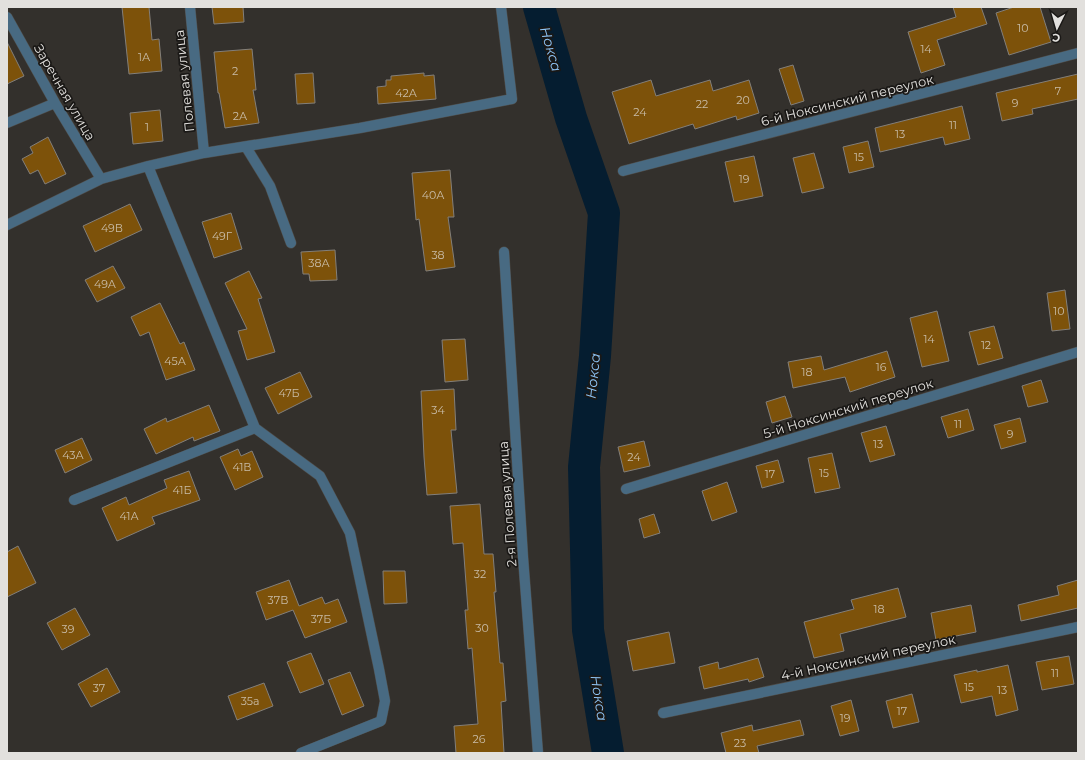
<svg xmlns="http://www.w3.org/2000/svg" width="1085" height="760" font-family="Montserrat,sans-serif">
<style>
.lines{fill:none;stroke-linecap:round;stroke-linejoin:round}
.river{stroke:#051d30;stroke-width:32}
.building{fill:#7d520a;stroke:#837f7a}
.minor-casing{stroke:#4f4c48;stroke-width:11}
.minor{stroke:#486a82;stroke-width:10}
.labels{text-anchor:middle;stroke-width:3.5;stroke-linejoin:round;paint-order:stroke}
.number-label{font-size:11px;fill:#c9bca8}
.street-label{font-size:13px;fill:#e2e0dd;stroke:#1a1816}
.water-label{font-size:14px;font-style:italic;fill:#8ec5f7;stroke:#1a1816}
</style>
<rect width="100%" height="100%" fill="#33302c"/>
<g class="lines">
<!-- river -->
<path class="river" d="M539,7L571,118L604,213L595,356L584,467L588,630L608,753"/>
</g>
<!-- building -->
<path class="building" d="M122,7H149L152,40L159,39L162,71L129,74Z
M212,7H243L244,22L214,24Z
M953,7H981L987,24L937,40L945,65L921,73L908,32L956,17Z
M1014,7H1040L1051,42L1009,55L996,13Z
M7,42L24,76L7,84Z
M252,49L256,90H253L259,123L225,128L219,93H218L214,52Z
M793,65L804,101L791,105L779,69Z
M313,73L315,103L297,104L295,74Z
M424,73V76L434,75L436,99L378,104L377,87L386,86V80H391V76Z
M1078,74V99L1032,109L1033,114L1002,121L996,93Z
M651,80L656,96L710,80L713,91L749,80L759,113L737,120L736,116L695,129L693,124L629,144L612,92Z
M962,106L970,139L945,145L943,137L880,152L875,128Z
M160,110L163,141L133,144L130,113Z
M48,137L66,174L45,184L38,170L30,174L22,159L33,153L30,147Z
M868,141L874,167L849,173L843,147Z
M814,153L824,188L802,193L793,158Z
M754,156L763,196L734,202L725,162Z
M450,170L454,217H448L455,267L426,271L419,219L416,220L412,173Z
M130,204L142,230L95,252L83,226Z
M231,213L242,249L214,258L202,222Z
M335,250L337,280L310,281L309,274H303L301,252Z
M113,266L125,288L97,302L85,280Z
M249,271L262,298L258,299L275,352L247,360L238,331L247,329L225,283Z
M1065,290L1070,329L1052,331L1047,293Z
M160,303L180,344L184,342L195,370L166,380L149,332L140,336L131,317Z
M937,311L949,361L922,367L910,318Z
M994,326L1003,358L978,365L969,332Z
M465,339L468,380L445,382L442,340Z
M887,351L895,377L850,392L845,377L793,388L788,362L821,356L824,370Z
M300,372L312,397L278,414L265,388Z
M1041,380L1048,402L1028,407L1022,386Z
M454,389L456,430H451L457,493L427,495L424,457L421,391Z
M785,396L792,417L772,423L766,402Z
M209,405L220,431L194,441L193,437L156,454L144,429L166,418L167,422Z
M968,409L974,430L948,438L941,417Z
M1020,418L1026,442L1001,449L994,425Z
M886,426L895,455L870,462L861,433Z
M82,438L92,460L65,473L55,450Z
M644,441L650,466L624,472L618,447Z
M238,449L241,456L252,451L263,477L235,490L220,457Z
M832,453L840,488L815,493L808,458Z
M778,460L784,482L762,488L756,466Z
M189,471L200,500L152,517L155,524L117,541L102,508L126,497L129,505L167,488L164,480Z
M727,482L737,512L712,521L702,491Z
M480,504L484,554H493L496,592H494L500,663H503L506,701L501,702L504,753H456L454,726L478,724L472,648L468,649L465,610H468L463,543L453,544L450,506Z
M654,514L660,533L644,538L639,519Z
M18,546L36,583L7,597V552Z
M383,571H405L407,603L384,604Z
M289,580L299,606L322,597L325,604L338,599L347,622L305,638L293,610L266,620L256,592Z
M1078,580V608L1021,621L1018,605L1059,595L1057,586Z
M898,588L906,617L840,634L844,651L814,658L804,622L854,609L851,600Z
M971,605L976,632L936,640L931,613Z
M75,608L90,635L62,650L47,623Z
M669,632L675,663L633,671L627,641Z
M311,653L324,684L300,693L287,662Z
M1069,656L1074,684L1042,690L1036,662Z
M758,658L764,677L749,682L748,679L704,689L699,667L718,662L719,669Z
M1008,665L1018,710L996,716L992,696L961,703L954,675L977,670V672Z
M107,668L120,692L91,707L78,684Z
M350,672L364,706L342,715L328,680Z
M264,683L273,706L237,720L228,696Z
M912,694L919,722L893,728L886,701Z
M851,700L859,731L840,736L831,706Z
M800,720L804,735L757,746L759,753H726L721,733L752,725L753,731Z"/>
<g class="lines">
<defs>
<path id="minor" d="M190,7L204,153
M7,17L55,103L101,179
M7,123L55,103
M246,147L270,186L291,243
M148,166L255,428L320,476L350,533L379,669L385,701L381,721L301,753
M623,171L1078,53
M7,225L101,179L148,166L204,153L360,128L512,99L501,7
M504,252L523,557L538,753
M626,489L1078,352
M74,500L255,428
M663,713L1078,627"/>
</defs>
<!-- minor casing -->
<use href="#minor" class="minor-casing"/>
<!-- minor -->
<use href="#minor" class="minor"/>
</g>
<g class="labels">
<!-- number labels -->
<g class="number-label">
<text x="1023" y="32">10</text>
<text x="926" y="53">14</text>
<text x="144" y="61">1А</text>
<text x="235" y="75">2</text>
<text x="1058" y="95">7</text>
<text x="406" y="97">42А</text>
<text x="743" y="104">20</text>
<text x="1015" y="107">9</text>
<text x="702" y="108">22</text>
<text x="640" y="116">24</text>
<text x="240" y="120">2А</text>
<text x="953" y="129">11</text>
<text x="147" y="131">1</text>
<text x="900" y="138">13</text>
<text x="859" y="161">15</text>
<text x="744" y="183">19</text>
<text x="433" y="199">40А</text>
<text x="112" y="232">49В</text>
<text x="222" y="240">49Г</text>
<text x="438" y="259">38</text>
<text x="319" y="267">38А</text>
<text x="105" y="288">49А</text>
<text x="1059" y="315">10</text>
<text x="929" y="343">14</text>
<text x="986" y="349">12</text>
<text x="175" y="365">45А</text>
<text x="881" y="371">16</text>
<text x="807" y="376">18</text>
<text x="289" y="397">47Б</text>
<text x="438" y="414">34</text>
<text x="958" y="428">11</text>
<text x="1010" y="438">9</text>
<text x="878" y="448">13</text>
<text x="73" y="459">43А</text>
<text x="634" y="461">24</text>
<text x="242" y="471">41В</text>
<text x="824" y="477">15</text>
<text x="770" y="478">17</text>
<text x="182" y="494">41Б</text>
<text x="129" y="520">41А</text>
<text x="480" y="578">32</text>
<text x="278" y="604">37В</text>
<text x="879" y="613">18</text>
<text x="321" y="623">37Б</text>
<text x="482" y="632">30</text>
<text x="68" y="633">39</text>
<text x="1055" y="677">11</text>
<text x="969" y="691">15</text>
<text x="99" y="692">37</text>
<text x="1002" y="694">13</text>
<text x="250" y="705">35а</text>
<text x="902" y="715">17</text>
<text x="845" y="722">19</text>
<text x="479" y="743">26</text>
<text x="740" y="747">23</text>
</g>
<!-- street labels -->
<g class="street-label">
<text transform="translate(184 81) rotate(-96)" y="5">Полевая улица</text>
<text transform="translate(65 92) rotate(60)" y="5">Заречная улица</text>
<text transform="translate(847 100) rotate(-14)" y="5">6-й Ноксинский переулок</text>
<text transform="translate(848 408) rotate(-17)" y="5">5-й Ноксинский переулок</text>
<text transform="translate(507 504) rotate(-94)" y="5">2-я Полевая улица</text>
<text transform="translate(868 657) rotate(-12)" y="5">4-й Ноксинский переулок</text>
</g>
<!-- water labels -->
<g class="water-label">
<text transform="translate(551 49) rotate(74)" y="5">Нокса</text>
<text transform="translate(593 376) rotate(-84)" y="5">Нокса</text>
<text transform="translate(599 698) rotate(81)" y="5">Нокса</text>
</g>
</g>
<!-- border -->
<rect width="1085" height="760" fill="none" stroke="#e2e0dd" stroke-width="16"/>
<!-- north arrow -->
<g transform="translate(1057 28) rotate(185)" stroke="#1a1816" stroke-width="3" paint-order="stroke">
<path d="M0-3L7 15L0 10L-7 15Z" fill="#e2e0dd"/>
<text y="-6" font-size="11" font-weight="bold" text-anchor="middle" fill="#e2e0dd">С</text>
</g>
</svg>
